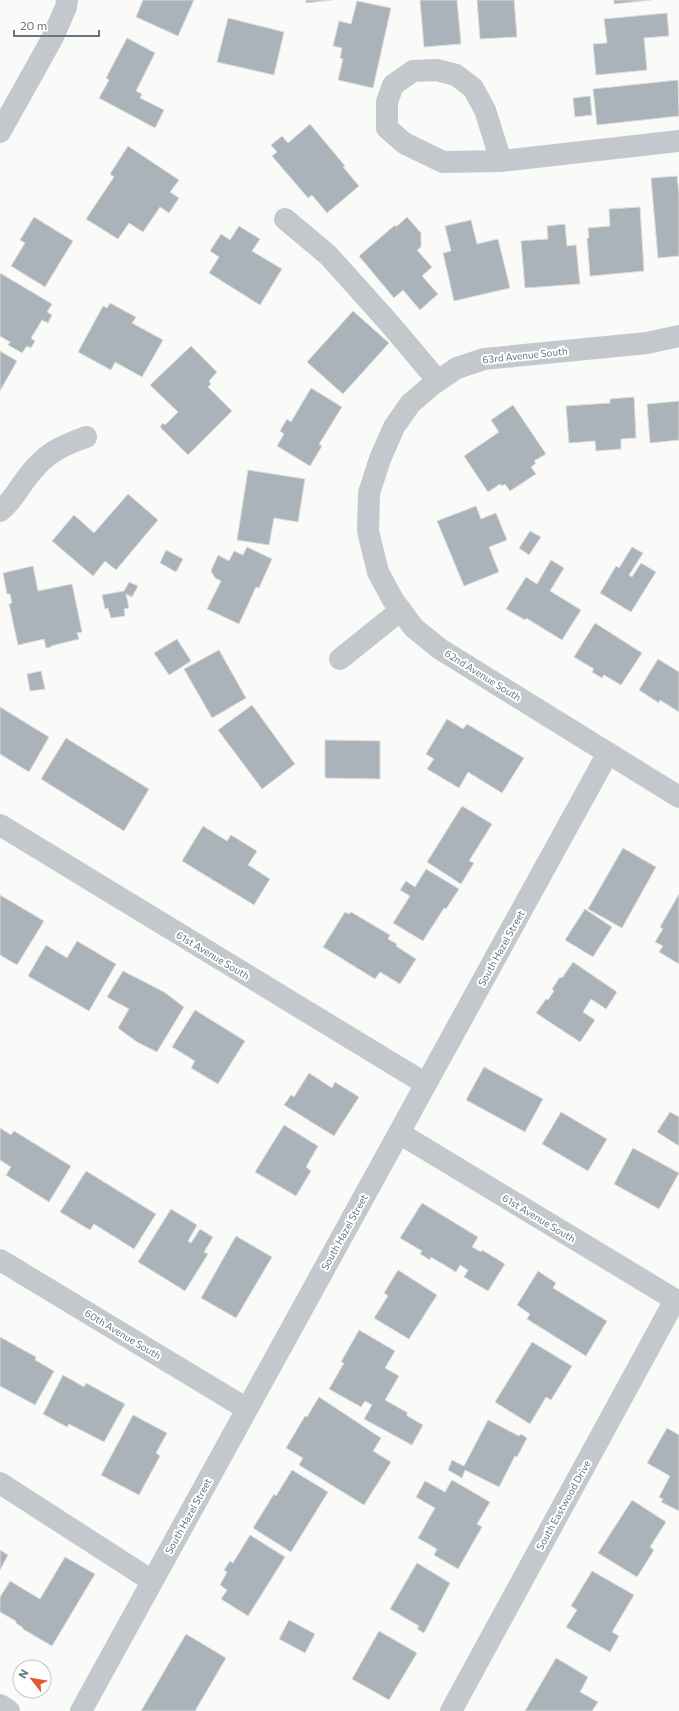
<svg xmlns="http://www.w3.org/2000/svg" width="679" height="1711" font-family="Commissioner,sans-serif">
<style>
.building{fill:#aab3b9;stroke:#dcdcda}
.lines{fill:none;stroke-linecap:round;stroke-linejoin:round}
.minor{stroke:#c3c8cc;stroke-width:22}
.labels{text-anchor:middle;stroke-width:4;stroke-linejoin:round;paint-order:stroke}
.street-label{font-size:10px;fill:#657683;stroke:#fff}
</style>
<rect width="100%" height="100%" fill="#fafaf8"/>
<!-- building -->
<path class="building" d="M143,0H194L178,36L136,17Z
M306,0H332L306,3Z
M420,0H457L461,44L424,47Z
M477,0H514L517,37L480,39Z
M614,0H651L614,4Z
M357,1L391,8L373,88L338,80L343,59L340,58L342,48L333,46L339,21L351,24Z
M667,13L669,36L644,38L647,70L596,75L593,44L607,43L604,19Z
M228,18L284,32L274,75L217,62Z
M127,38L155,53L136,91L142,94L140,98L164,110L155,128L99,98L109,80L106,78Z
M678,80L679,116L597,125L593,89Z
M590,96L592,115L575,117L573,98Z
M310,124L345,166L343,167L359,186L327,213L312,195L308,198L272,156L277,152L271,145L282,136L288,143Z
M128,146L179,180L170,192L179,198L169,213L160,207L143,232L129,223L118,239L86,219L114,177L110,174Z
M677,176L679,194V256L658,258L651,178Z
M640,207L644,271L590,276L587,238H589L588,228L610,226L609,209Z
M34,217L73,241L45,287L11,266L25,243L20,240Z
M407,217L421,233V247L417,250L432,267L422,276L438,294L420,310L403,290L394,298L359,256L395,225L396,227Z
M471,220L477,244L498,239L510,288L454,301L443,253L451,251L445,226Z
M565,224L567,246L576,245L580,284L525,288L521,241L548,239L547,226Z
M239,226L260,239L252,251L282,269L260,305L209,273L219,257L210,251L221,234L230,240Z
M0,273L52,304L47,312L52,315L48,323L42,320L31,338L35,341L31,348L27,346L22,353L8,345L10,342L0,336Z
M110,303L136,317L132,323L163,340L142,377L115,362L111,370L78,352L103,306L107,308Z
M353,311L389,343L343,394L307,362Z
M191,346L217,372L209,381L211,384L208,387L232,411L188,455L160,427L163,423L165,425L178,412L150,385Z
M0,351L17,361L0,391Z
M311,388L342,407L319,444L322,446L310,466L277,446L284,434L280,431L287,419L291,422Z
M634,397L636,438L621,439V449L596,451L595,441L569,443L566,406L610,403V399Z
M679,401V440L650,443L647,404Z
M513,405L546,454L534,461L536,463L531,467L536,474L510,491L505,484L502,486L500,484L488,492L464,456L499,432L491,420Z
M248,470L305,479L298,522L274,518L269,545L237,540Z
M128,494L158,520L116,570L105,561L93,576L52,541L74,515L94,533Z
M476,506L481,519L496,513L507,540L489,547L499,572L464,586L437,521Z
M530,531L541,537L529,555L519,548Z
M247,547L272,559L259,588L256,587L239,624L207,609L221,581L215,578L211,571L218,555L229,561L234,551L243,555Z
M632,547L643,553L629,575L632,577L641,563L656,572L631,612L600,593L616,566L619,568Z
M166,550L183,559L176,572L160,563Z
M551,560L564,568L550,591L581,610L562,640L526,618L525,620L506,609L526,577L537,584Z
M33,566L38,591L72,584L82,632L77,633L79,639L51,646V647L46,648L44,639L18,645L9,604L12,603L10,594H7L3,573Z
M129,582L138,586L132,597L126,594L129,608L124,609L125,616L111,618L108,608L105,609L102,595L124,591Z
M595,623L642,653L621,685L604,675L602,678L592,672L594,669L574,657Z
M177,639L191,661L169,675L154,653Z
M219,650L246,698L212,718L184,669Z
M658,659L679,672V712L660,700L659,703L639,690Z
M41,671L45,689L30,691L27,674Z
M252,705L295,764L262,789L218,730Z
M0,707L49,737L29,772L0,754Z
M447,719L463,729L467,724L524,758L502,793L468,772L459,788L427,769L434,759L426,754Z
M66,738L149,789L124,831L41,779Z
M325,740L380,741V779L325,778Z
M462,806L492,824L469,861L474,863L461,884L427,862Z
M203,826L227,841L231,835L257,851L248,865L270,879L254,905L182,861Z
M623,848L656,867L622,928L588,909Z
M426,869L459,889L446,909L444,908L423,941L393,923L410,896L400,890L406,881L415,887Z
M679,894V964L659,952L663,946L655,942L663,929L660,927Z
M0,895L44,921L17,965L0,955Z
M585,909L612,927L593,957L565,940Z
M345,912L349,914L351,912L390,935L388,939L397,944L396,946L416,959L400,984L380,972L375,979L323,947Z
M77,941L116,964L89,1011L28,976L46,945L67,958Z
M573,962L617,992L606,1009L591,999L583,1012L595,1020L580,1042L536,1013L546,999L548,1000L554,991L552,989L560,977L562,978Z
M123,971L164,992L184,1007L157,1052L137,1042L118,1028L129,1009L107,997Z
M195,1010L245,1041L218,1084L191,1068L195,1061L172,1047Z
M484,1067L543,1099L525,1132L466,1100Z
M309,1073L332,1088L335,1082L359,1097L334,1136L284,1105L291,1095L294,1097Z
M561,1112L607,1139L588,1171L542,1144Z
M670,1112L679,1117V1146L657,1132Z
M284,1125L318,1146L306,1167L311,1171L296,1196L255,1172Z
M0,1128L11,1135L14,1131L71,1166L49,1202L6,1175L11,1167L0,1160Z
M633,1148L679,1173L659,1209L614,1184Z
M86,1171L156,1214L134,1249L94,1224L90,1230L60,1212Z
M422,1203L478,1237L472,1247L481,1252L482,1250L505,1264L488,1291L464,1277L468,1270L460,1265L456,1272L431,1257L430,1260L420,1254L422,1251L400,1238Z
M171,1209L197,1225L188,1241L191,1243L200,1229L213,1237L204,1252L208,1254L185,1291L138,1262Z
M236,1236L272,1257L236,1318L201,1298Z
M398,1270L437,1295L409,1339L374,1318L388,1296L384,1293Z
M538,1271L556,1283L553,1288L607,1321L586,1356L527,1319L530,1314L517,1305Z
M359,1330L395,1351L385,1368L399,1376L385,1400L408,1413L406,1415L423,1425L412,1445L364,1419L372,1405L365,1401L361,1407L329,1389L344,1363L341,1362Z
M0,1337L36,1357L35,1360L54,1371L35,1405L0,1386Z
M532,1342L572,1366L551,1400L546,1397L530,1424L495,1402Z
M63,1375L84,1387L86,1383L125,1404L104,1442L69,1424L67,1427L43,1414Z
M319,1397L381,1438L373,1451L391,1462L364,1505L299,1465L303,1458L286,1448L305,1416L307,1417Z
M133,1415L167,1433L156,1453L160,1456L139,1495L101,1475Z
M488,1420L519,1436L521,1434L527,1438L517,1457L515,1456L499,1487L465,1470L462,1478L448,1470L452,1460L464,1466Z
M667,1428L679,1435V1511L661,1502L663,1499L659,1497L670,1476L647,1463Z
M292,1470L328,1492L291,1552L253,1528L274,1494L276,1496Z
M452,1480L490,1502L477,1524L482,1527L458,1569L434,1555L437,1549L418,1538L435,1508L416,1497L425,1481L445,1492Z
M632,1500L666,1522L650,1547L654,1550L637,1577L598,1553Z
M250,1535L285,1557L248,1616L221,1599L227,1590L220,1585L227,1572L224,1570L230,1561L233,1563Z
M0,1550L8,1555L0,1570Z
M65,1557L95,1574L52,1646L23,1629V1628L16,1623V1621L0,1612V1597L10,1581L40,1599Z
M417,1563L450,1583L424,1633L417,1629L419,1626L390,1609Z
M592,1571L634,1595L612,1632L619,1636L610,1652L566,1627L577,1610L571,1606Z
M289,1620L315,1634L305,1653L279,1639Z
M379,1631L417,1653L389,1700L352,1679Z
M186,1634L226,1658L195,1711H141Z
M556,1658L588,1677L580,1692L598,1702L592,1711H525Z"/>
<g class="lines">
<!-- minor -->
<path class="minor" d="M0,132L52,39L66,7L67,0
M501,161L485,110L473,88L456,75L437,70L413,71L393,85L387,102V128L404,143L443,162L501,161L679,141
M285,219L328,255L390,324L438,381
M679,336L647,343L484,359L457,368L432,385L410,404L394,427L380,459L369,493L368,531L378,572L393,600L414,628L440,649L679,797
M0,511C13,501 19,487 29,475C46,453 61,446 86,437
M340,659L401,610
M0,825L426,1084
M399,1133L679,1302
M0,1260L247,1409
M0,1483L152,1581
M0,1705L9,1711
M81,1711L608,753
M451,1711L675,1300"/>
</g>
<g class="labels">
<!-- street labels -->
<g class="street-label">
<text transform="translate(525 355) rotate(-6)" y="4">63rd Avenue South</text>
<text transform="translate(483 675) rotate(32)" y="4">62nd Avenue South</text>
<text transform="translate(501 948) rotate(-61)" y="4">South Hazel Street</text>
<text transform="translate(213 955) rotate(31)" y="4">61st Avenue South</text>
<text transform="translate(539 1218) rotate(31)" y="4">61st Avenue South</text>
<text transform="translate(344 1232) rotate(-61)" y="4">South Hazel Street</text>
<text transform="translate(123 1334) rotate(31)" y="4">60th Avenue South</text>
<text transform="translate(563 1505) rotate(-61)" y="4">South Eastwood Drive</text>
<text transform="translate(188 1516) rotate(-61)" y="4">South Hazel Street</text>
</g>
</g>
<!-- north arrow -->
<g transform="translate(32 1679) rotate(301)"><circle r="19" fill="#ffffff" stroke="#c1c8cd"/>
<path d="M0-3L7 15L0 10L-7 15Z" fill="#e4572e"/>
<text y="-6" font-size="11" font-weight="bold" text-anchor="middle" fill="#657683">N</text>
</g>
<!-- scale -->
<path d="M14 30v6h85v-6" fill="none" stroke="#657683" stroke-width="2"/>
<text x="20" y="30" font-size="12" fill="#657683" stroke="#ffffff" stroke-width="3" paint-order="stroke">20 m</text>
</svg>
